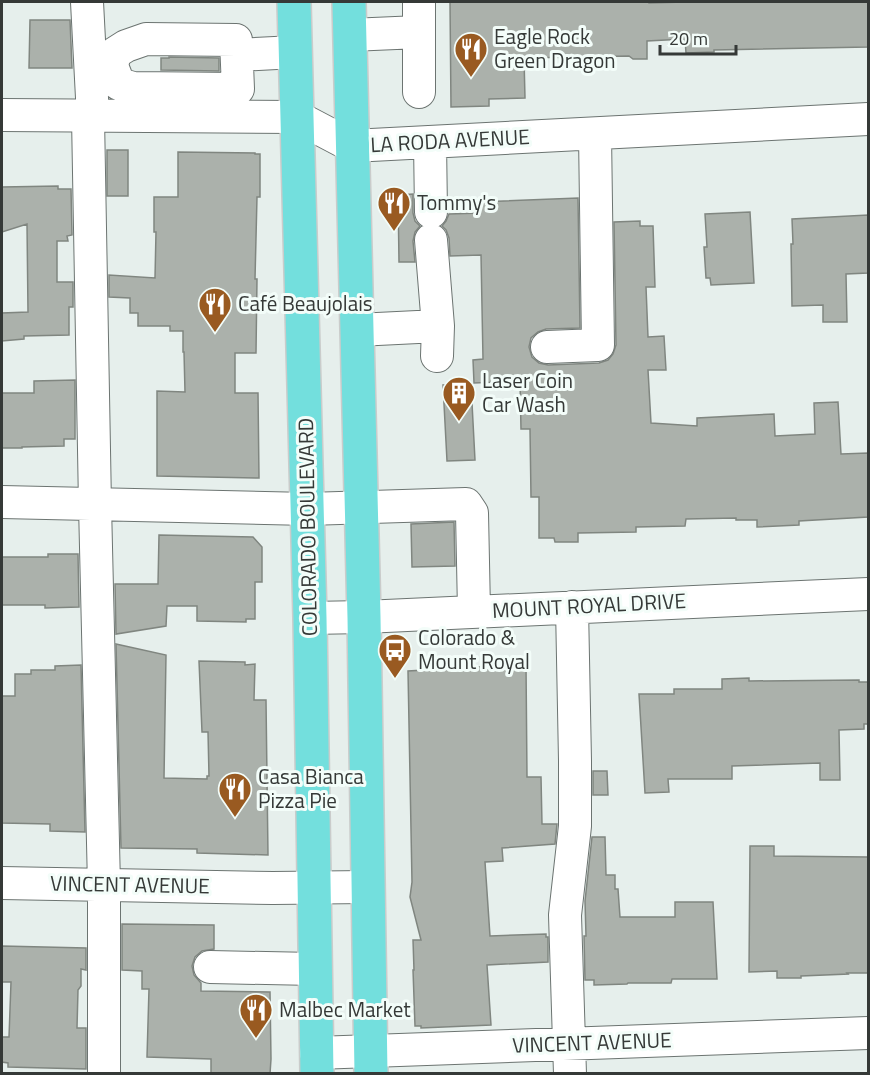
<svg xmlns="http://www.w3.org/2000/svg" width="870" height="1075" font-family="'Titillium Web',sans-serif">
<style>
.building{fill:#abb1ab;stroke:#808680;stroke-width:1.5}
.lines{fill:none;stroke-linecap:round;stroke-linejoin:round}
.minor-casing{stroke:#6c7471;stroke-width:34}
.major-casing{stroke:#cacccb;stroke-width:36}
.minor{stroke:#fff;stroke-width:32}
.major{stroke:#73dfdd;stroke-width:33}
.labels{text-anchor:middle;stroke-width:6;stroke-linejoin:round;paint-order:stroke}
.poi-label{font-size:21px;fill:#353937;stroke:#f3fdf9;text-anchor:start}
.street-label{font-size:21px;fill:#353937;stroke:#f3fdf9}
</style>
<rect width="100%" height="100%" fill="#e6efec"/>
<!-- building -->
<path class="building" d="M450,2H649V3L685,2H868V47L714,50V52L686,53L685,39L647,41V59H633L629,56L524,58L525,98L489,99V106L451,107Z
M30,20H70L72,68H29Z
M169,57L219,58V71L161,70V58H169Z
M107,150H128V196H107Z
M178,152L255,153V154H260V197H257L255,279H257L256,353H235V393H258L259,478L157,476V391L185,392L184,352H183V331H170V326H138V313H130V298L109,297V275L155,278L156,232H154V197H178Z
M58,186V189H71L72,235L67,236L68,241H57V282H73V307H69V335L24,336V339L2,341V313L28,312L27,224L2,232V187Z
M413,194V213L415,221L420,226L415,232L413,241L415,262H399L398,195Z
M578,198L580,328L546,329L538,332L531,338L529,347L532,357L539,363L548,365L599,363L608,360L613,354L616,345L614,222L640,221V226H653L655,287H646L648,337L664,336L666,370H648L651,423L697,426V418L774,414L775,436L815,434L814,403L838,402L841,454L868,453V517L799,521V525L757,527V520H736V518L686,519L685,526L636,527V532L578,533V542H555L554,538H539V497H531L530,429H521L520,381L474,383L473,360L483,359L481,255L450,256L449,238L446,230L442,226L446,221L449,214L480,213V202Z
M750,212L754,283L711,285L710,278H706L704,247H707L705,214Z
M868,215V273L846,274L847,322H823V305L792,306L791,244H793L792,219Z
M75,380V439H64V446L22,447V448H2V393H34V381Z
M471,384L475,460L447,461L443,385Z
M454,522L455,566L412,567L411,524Z
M159,535L253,537L262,547V582H255V619H246V622L197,621V606H167L166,626L116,634L115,584H158Z
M48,554H78L79,607L45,608V605H2V557H48Z
M116,644L166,655L164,778L207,779V776H209L208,732H202L199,661L245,662V665L255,664L254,700H266L268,855L197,853V849L121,848Z
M526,664L527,777H541L542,824H557L555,844L502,848L503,861L485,862L490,936L546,934V937H548V962L487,965L491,1025L421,1028V1026H415L413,970H414L413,940H421L410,897L412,882L408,671Z
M81,665L85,832L50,831V824L2,823V696H15V674H31V670H55V666Z
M749,678V681L859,680V682H868V724H864V729L839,730L840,780H820V763L732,766V779H668L669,792L645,793L639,694H674V689H722V679Z
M593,771H607L608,795H593Z
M592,837H605L606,875H615V889H618L620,917H675V902H713L717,979H672L671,983H628L627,984L594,985V980H585L584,936H586L585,901Z
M750,846H774V856L868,857V973H847L848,974L801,976V978H777V971L749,972Z
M122,924L214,925V949L202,951L195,957L192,966L194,975L201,983V991L270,992L271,1059L270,1074H211V1059L147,1057L149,989H142V971L122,970Z
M2,946L86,948V970L81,969V986L78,990L77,1028H86V1069L8,1067V1063L2,1062V1037H9L11,982H2Z"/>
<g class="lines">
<defs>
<path id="minor" d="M87,2L93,117
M350,35L419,32V2
M146,39L236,40L238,89L133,88L119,84L112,66L115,53L126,46Z
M237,55L295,52
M419,92V32
M2,115L297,117L352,146L868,119
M88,117L95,505L104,885V1074
M430,142L431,212
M431,240L438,326
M357,330L438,326L437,356
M547,347L598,345L595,134
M2,502L308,509L466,504L472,513L474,611
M310,618L364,617L868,594
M2,883L273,888L367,887
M210,967L314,969
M316,1053L868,1033
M570,1074L565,915L575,826V761L572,607"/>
<path id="major" d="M294,2L310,618L317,1074
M349,2L364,617L371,1074"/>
</defs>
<!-- minor casing -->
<use href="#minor" class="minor-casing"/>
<!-- major casing -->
<use href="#major" class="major-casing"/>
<!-- minor -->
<use href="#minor" class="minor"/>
<!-- major -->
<use href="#major" class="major"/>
</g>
<!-- icons -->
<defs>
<symbol id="restaurant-pin" viewBox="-11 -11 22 30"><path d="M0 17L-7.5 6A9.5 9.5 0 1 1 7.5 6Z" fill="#995a21" stroke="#f3fdf9"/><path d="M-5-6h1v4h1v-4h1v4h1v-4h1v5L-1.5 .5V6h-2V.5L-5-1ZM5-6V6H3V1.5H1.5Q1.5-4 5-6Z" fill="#fff"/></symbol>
<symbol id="building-pin" viewBox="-11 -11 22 30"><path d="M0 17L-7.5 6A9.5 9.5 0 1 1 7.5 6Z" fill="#995a21" stroke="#f3fdf9"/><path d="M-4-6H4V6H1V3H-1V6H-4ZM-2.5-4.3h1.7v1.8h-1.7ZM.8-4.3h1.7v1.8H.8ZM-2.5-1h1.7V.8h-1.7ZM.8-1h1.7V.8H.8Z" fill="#fff"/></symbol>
<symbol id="bus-pin" viewBox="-11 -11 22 30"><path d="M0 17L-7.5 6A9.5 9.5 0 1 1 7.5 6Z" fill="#995a21" stroke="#f3fdf9"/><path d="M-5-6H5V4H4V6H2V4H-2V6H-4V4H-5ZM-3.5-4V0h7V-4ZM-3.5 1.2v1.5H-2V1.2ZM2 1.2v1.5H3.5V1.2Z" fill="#fff"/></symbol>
</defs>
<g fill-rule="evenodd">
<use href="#restaurant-pin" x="452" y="30" width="38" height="52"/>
<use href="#restaurant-pin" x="375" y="184" width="38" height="52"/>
<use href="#restaurant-pin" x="196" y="285" width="38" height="52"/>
<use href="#building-pin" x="440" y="374" width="38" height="52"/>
<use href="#bus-pin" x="376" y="631" width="38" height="52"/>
<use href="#restaurant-pin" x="216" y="770" width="38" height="52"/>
<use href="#restaurant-pin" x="237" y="991" width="38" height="52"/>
</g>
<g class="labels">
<!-- poi labels -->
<g class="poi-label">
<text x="494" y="44">Eagle Rock<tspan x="494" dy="24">Green Dragon</tspan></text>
<text x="417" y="210">Tommy's</text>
<text x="238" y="311">Café Beaujolais</text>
<text x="482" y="388">Laser Coin<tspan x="482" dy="24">Car Wash</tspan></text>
<text x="418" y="645">Colorado &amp;<tspan x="418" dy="24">Mount Royal</tspan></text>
<text x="258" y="784">Casa Bianca<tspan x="258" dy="24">Pizza Pie</tspan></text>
<text x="279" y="1017">Malbec Market</text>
</g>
<!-- street labels -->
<g class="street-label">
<text transform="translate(450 141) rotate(-3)" y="7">LA RODA AVENUE</text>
<text transform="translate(308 527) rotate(-91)" y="7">COLORADO BOULEVARD</text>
<text transform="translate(589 606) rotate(-3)" y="7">MOUNT ROYAL DRIVE</text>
<text transform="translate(130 885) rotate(1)" y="7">VINCENT AVENUE</text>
<text transform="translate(592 1043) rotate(-2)" y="7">VINCENT AVENUE</text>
</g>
</g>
<!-- border -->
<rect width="870" height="1075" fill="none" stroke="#353937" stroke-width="6"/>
<!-- scale -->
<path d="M660 45v9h76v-9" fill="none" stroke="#353937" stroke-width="3"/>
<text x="669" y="45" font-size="18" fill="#353937" stroke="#f3fdf9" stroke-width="4.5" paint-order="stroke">20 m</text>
</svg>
